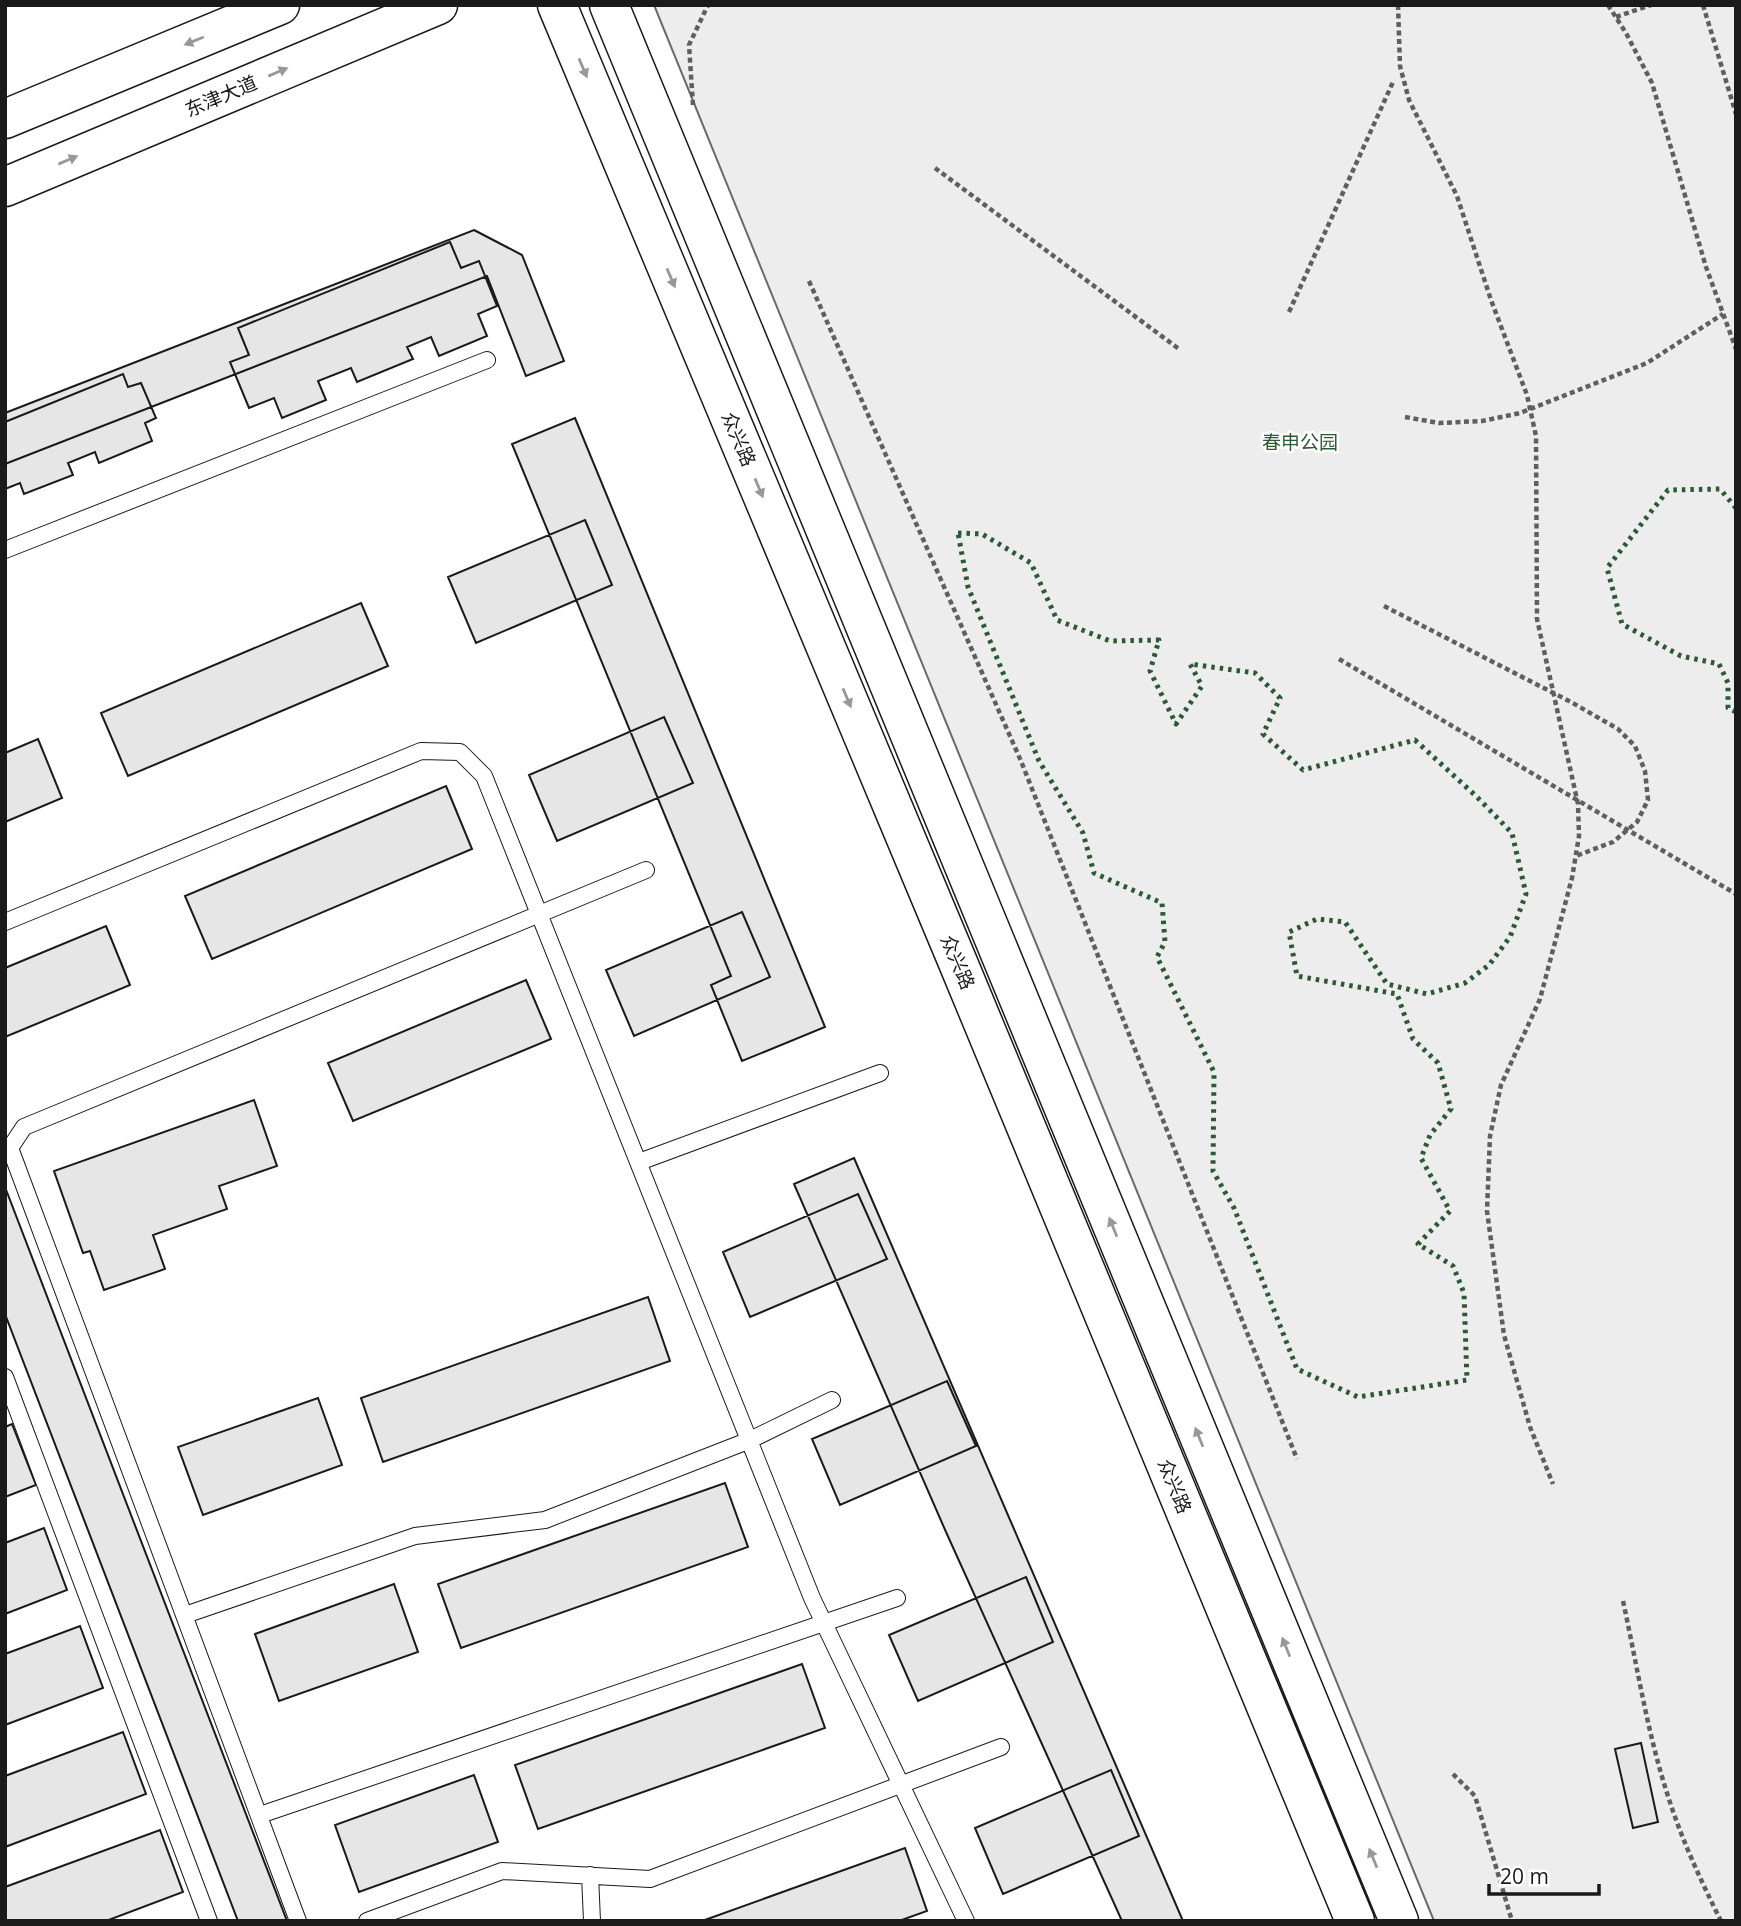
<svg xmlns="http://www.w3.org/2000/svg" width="1741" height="1926" font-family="'Open Sans','Noto Sans SC',sans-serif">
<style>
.built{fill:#ededed;stroke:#6a6a6a;stroke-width:2}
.building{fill:#e6e6e6;stroke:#1a1a1a;stroke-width:2}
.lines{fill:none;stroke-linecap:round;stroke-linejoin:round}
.lane-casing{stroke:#1a1a1a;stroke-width:18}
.secondary-casing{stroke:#1a1a1a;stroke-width:41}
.path{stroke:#5f5f5f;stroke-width:4.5;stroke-dasharray:5 3.5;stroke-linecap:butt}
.lane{stroke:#fff;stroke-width:16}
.secondary{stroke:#fff;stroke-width:38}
.hedge{stroke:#2b5a34;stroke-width:5;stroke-dasharray:3.5 5;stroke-linecap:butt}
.oneway{fill:#989898}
.labels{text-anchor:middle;stroke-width:5;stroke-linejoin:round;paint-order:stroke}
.street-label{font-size:19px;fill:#1a1a1a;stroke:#fff}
.park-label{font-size:19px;fill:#2b5a34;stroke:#fff}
</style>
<rect width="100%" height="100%" fill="#fff"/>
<!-- built -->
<path class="built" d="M654,5H1736V1921H1434Z"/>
<!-- building -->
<path class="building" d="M474,230L522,255L564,361L526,376L487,276L5,464V413Z
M450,242L461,268L479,261L497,306L478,314L487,336L439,356L431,337L407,347L413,359L357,382L351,368L318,381L326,400L282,418L274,398L249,408L230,362L249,355L238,328Z
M123,374L128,387L141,383L156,418L145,423L152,441L99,463L95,452L68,463L73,475L24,494L20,483L5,489V422Z
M575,418L825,1027L742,1061L711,985L731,976L512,444Z
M585,520L612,585L476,643L448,577Z
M361,603L388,666L128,776L101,713Z
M664,717L693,783L557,841L529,775Z
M38,739L62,798L5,822V753Z
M446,786L472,849L212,959L185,896Z
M742,912L770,977L634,1036L606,970Z
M106,926L130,985L5,1037V968Z
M526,980L551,1039L353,1121L328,1063Z
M254,1100L277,1166L219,1186L227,1209L153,1235L165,1269L104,1290L90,1251L83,1253L54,1171Z
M854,1158L1183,1921H1122L946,1532L794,1184Z
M5,1187L287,1921H238L5,1314Z
M858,1194L887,1259L750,1317L723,1252Z
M648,1297L670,1361L383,1462L361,1398Z
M947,1381L976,1446L840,1505L812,1439Z
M318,1398L342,1465L203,1515L178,1447Z
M12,1424L36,1485L5,1497V1427Z
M725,1483L748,1547L461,1648L438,1584Z
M44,1528L67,1590L5,1614V1543Z
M1026,1577L1053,1642L918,1701L889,1635Z
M394,1584L418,1652L279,1701L255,1634Z
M80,1626L103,1688L5,1725V1654Z
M802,1664L825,1728L538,1829L515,1765Z
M123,1732L146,1794L5,1847V1776Z
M1641,1743L1658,1822L1633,1828L1615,1749Z
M1111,1770L1139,1836L1003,1894L975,1828Z
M474,1775L498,1842L359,1892L335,1825Z
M160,1830L183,1892L106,1921H5V1887Z
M905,1848L927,1911L899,1921H702Z"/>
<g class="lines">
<defs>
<path id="lane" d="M5,550L487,360
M5,922L421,751L460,752L484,776L812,1598L966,1921
M639,1162L880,1073
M5,1377L209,1921
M185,1615L415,1536L545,1520L750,1440L832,1400
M260,1815L897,1598
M590,1875L592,1921
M298,1921L10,1148L24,1127L646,870
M367,1921L502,1871L650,1879L1001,1747"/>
<path id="secondary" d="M557,5L959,965L1355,1921
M609,5L1399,1921
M5,119L280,5
M5,187L438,5"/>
</defs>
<!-- lane casing -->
<use href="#lane" class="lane-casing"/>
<!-- secondary casing -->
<use href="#secondary" class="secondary-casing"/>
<!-- path -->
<path class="path" d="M1398,5L1400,66L1409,100L1457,196L1491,300L1527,395L1536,436L1537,619L1578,804L1579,836L1572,878L1540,999L1501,1085L1490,1136L1487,1211L1504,1335L1530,1427L1553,1484
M1608,5L1626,33L1652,83L1706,267L1736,349
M1703,5L1736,114
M1616,17L1651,5
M693,105L689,45L708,5
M935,168L1179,349
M809,281L1021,761L1297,1459
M1289,312L1393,82
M1405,417L1439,423L1482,421L1520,413L1647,363L1723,314
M1384,606L1571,702L1618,729L1635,746L1645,771L1648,800L1637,822L1613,842L1576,856
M1339,659L1736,894
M1623,1601C1637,1665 1647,1731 1667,1793C1681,1838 1700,1879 1721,1921
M1453,1774L1475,1796L1512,1921"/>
<!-- lane -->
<use href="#lane" class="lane"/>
<!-- secondary -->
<use href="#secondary" class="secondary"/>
<!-- hedge -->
<path class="hedge" d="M1736,508L1720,489L1668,490L1607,568L1622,624L1681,656L1719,664L1728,683V708L1736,712
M958,533L982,534L1031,563L1057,620L1110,641L1159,640L1150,671L1176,724L1202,686L1190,664L1255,673L1280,698L1263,734L1303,770L1415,740L1476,796L1512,833L1526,894L1510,937L1489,965L1465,983L1427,994L1387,984L1345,922L1317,919L1289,932L1297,976L1397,994L1413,1039L1438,1063L1451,1109L1430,1135L1421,1158L1450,1211L1418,1244L1453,1266L1464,1293L1467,1380L1358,1397L1297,1369L1234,1208L1213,1171L1214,1072L1157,957L1165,942L1162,903L1094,873L1083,833L1039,761L968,587Z"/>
</g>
<!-- one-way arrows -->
<defs><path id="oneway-solid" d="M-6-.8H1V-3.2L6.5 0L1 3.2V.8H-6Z" transform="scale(1.75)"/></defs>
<g class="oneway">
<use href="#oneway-solid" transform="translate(194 41) rotate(158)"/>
<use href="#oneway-solid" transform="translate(583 68) rotate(67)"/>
<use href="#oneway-solid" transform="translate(278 72) rotate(-23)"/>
<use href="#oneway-solid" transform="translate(68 160) rotate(-23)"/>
<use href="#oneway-solid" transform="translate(671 278) rotate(67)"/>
<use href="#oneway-solid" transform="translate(759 488) rotate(67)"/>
<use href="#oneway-solid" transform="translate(847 698) rotate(67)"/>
<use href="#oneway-solid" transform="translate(1113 1227) rotate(-112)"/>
<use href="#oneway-solid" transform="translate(1199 1437) rotate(-112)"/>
<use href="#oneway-solid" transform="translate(1286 1647) rotate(-112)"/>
<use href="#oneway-solid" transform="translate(1373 1858) rotate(-112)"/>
</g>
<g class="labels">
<!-- street labels -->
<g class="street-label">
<text transform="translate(221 96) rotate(-23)" y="7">东津大道</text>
<text transform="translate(739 439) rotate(67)" y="7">众兴路</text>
<text transform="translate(958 962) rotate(67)" y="7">众兴路</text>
<text transform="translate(1175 1486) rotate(68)" y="7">众兴路</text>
</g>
<!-- park labels -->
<g class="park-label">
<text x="1300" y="449">春申公园</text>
</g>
</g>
<!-- border -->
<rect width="1741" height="1926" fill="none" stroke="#1a1a1a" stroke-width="14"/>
<!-- scale -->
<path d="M1489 1884v10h110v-10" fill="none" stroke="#1a1a1a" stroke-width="3.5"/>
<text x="1500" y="1884" font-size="21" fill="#1a1a1a" stroke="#ffffff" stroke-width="5" paint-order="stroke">20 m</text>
</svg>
